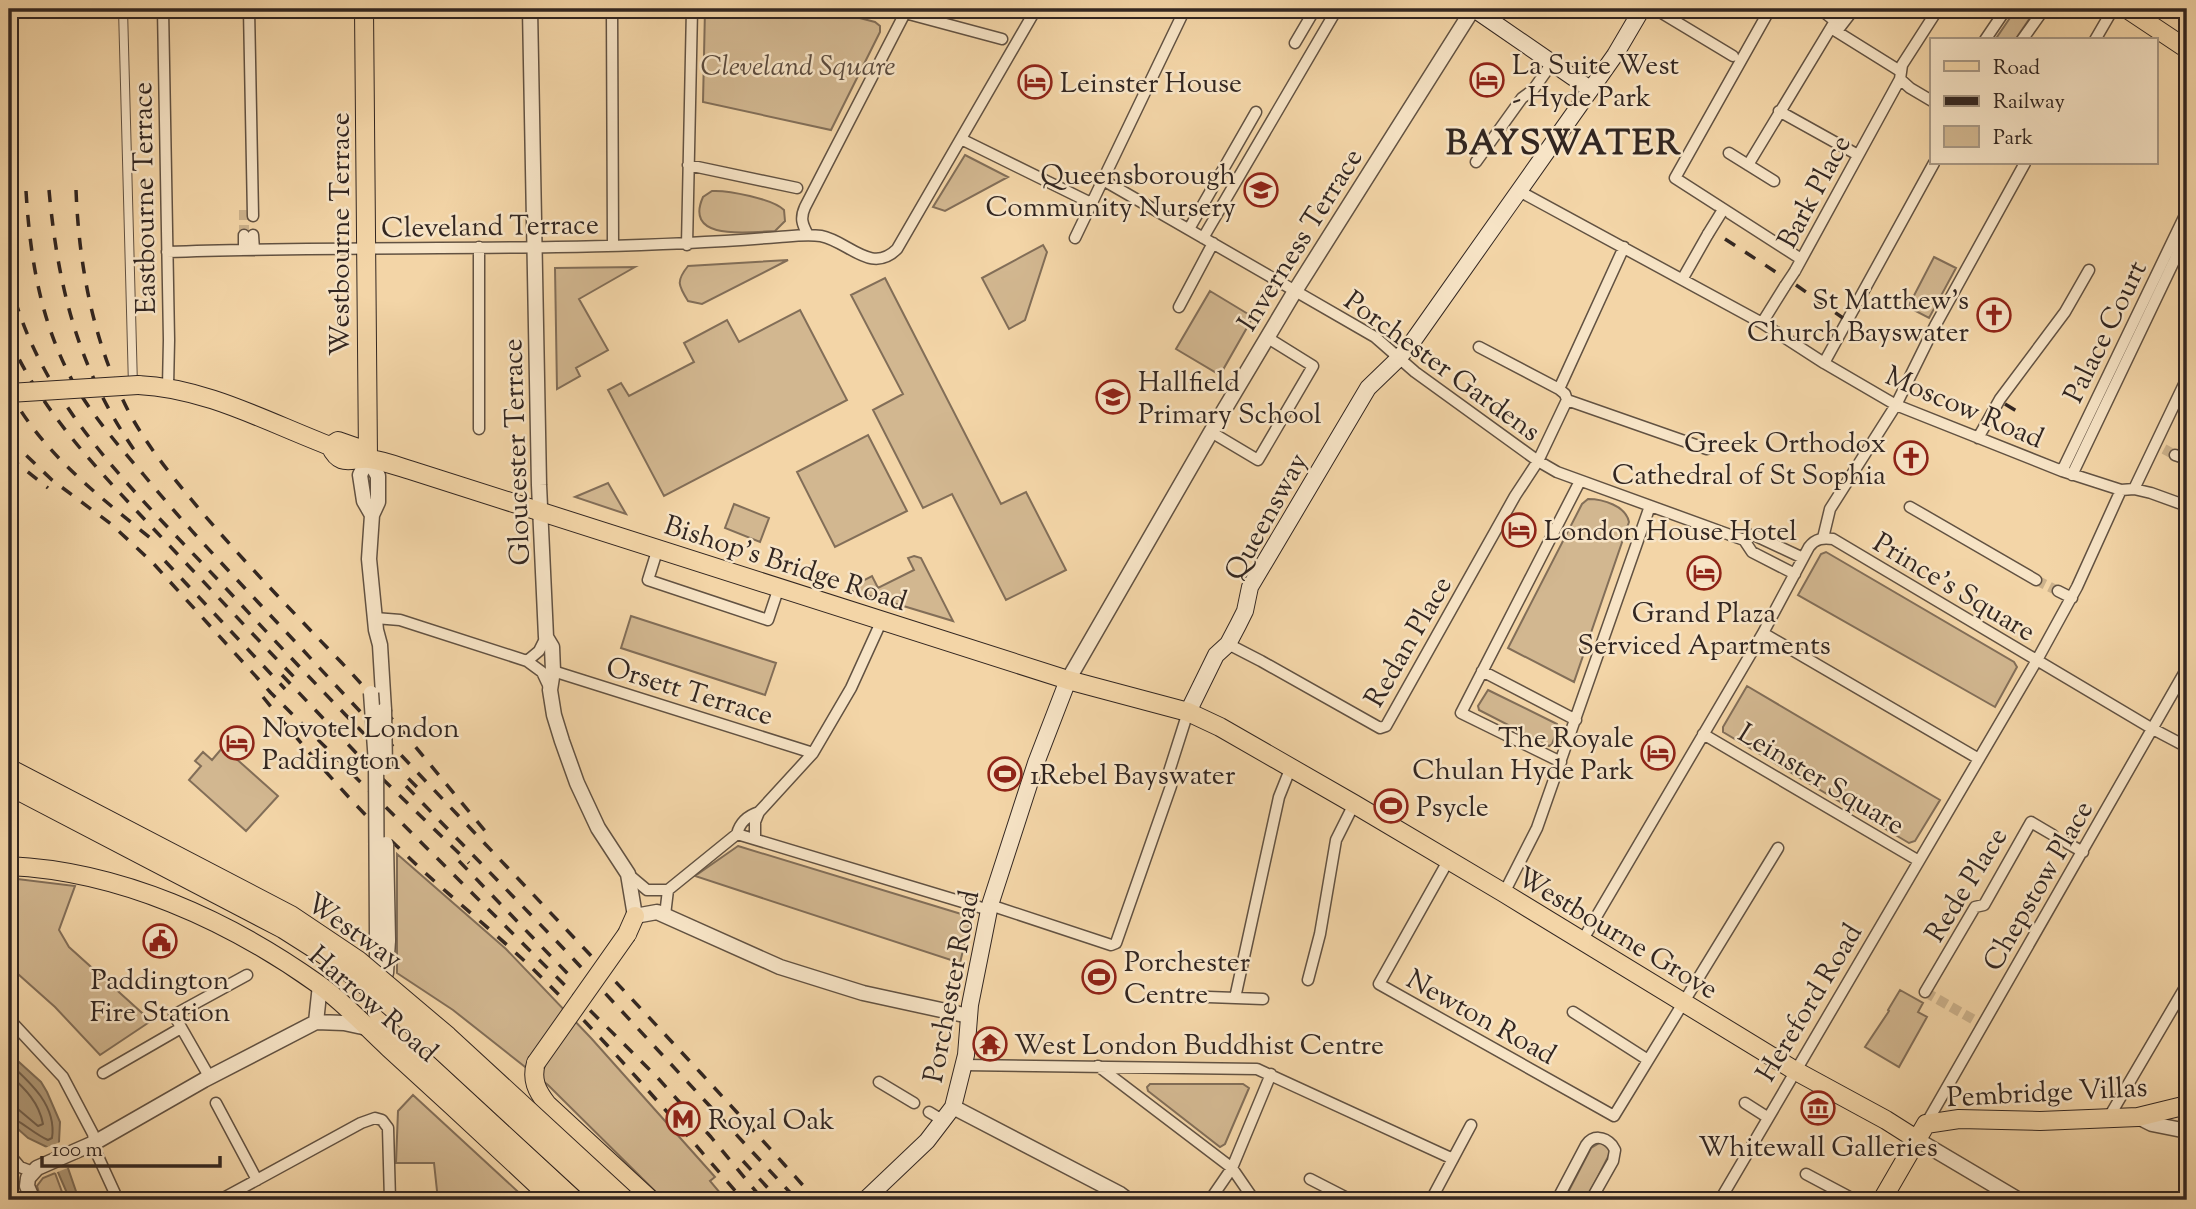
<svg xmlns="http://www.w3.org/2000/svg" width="2196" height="1209" font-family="'Sorts Mill Goudy',serif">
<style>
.green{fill:#d2b790;stroke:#826e58;stroke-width:2}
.water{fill:#b19a79;stroke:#7e6c56;stroke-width:2}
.pier{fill:#f3d5a7}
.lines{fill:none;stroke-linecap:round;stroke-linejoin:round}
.shore{stroke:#72604d;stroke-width:2}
.minor-tunnel{stroke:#ccb28c;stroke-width:10;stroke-dasharray:10 5;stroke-linecap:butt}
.pedestrian-casing{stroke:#625242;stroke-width:10}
.minor-casing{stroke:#625242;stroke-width:13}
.tertiary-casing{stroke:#625242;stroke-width:17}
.secondary-casing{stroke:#322621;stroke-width:18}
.primary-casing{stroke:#322621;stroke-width:20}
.trunk-casing{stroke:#322621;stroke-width:20}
.pedestrian{stroke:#f7e4c6;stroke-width:8}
.minor{stroke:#f7e4c6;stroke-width:10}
.tertiary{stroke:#f7e4c6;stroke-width:14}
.secondary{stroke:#f7e4c6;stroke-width:16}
.primary{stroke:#f3d5a7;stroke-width:18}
.trunk{stroke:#f3d5a7;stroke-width:18}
.rail{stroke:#322621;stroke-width:3.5;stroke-dasharray:12 12;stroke-linecap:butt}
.minor-bridge-casing{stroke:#625242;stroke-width:13;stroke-linecap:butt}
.tertiary-bridge-casing{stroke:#625242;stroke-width:17;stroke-linecap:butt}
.primary-bridge-casing{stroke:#322621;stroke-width:20;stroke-linecap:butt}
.trunk-bridge-casing{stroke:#322621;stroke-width:20;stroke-linecap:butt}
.minor-bridge{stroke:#f7e4c6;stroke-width:10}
.tertiary-bridge{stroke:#f7e4c6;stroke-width:14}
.primary-bridge{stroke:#f3d5a7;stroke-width:18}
.trunk-bridge{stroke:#f3d5a7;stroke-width:18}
.labels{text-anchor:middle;stroke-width:5;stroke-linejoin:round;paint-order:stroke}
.poi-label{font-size:28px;fill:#322621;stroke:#f7e4c6;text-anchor:start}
.park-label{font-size:28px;font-style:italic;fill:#5a4a3d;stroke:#f7e4c6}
.street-label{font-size:28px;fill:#322621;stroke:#f7e4c6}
.district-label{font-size:35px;font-weight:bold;letter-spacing:2px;fill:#322621;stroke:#f7e4c6}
</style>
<rect width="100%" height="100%" fill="#f3d5a7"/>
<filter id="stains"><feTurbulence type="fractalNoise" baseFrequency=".00286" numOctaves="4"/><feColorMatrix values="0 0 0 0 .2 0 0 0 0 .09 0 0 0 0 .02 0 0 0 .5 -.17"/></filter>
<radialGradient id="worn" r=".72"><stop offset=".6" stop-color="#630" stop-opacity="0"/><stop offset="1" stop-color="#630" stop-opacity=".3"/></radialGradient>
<!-- green -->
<path class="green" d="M705,9H825L875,22L880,26V32L831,130L703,102Z
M2016,9H2036L2015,40H1995Z
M965,155L1008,177L945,211L933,207Z
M712,191C728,190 773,199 784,210L785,221L775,231C750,232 683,242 703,197Z
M1043,245L1047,252L1025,320L1009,329L982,278Z
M1934,257L1956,268L1929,318L1908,307Z
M788,260L702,304L688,301C678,285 676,281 688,266Z
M635,267L579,299L608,350L576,368L580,376L557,389L555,268Z
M885,278L1001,504L1026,492L1066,570L1006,600L952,494L923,508L873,410L903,394L851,295Z
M1210,291L1253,317L1220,375L1176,349Z
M800,310L847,400L664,496L608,390L621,383L629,396L694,362L684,343L727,320L739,342Z
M868,435L907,511L835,547L797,472Z
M608,483L626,514L575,497Z
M1588,499C1603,499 1626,506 1629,522L1574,682L1508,648L1582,504Z
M734,504L769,518L760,542L725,528Z
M1826,552L2014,662L2017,667L1995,707L1798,595L1821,554Z
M914,556L921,558L953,621L847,589L872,576L878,588L914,570L908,558Z
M631,616L776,663L765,695L621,648Z
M1747,686L1940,800L1915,841L1909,843L1723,732V727Z
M1488,690L1557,724L1558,727L1552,744L1549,746L1479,710L1478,706Z
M223,747L278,796L246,831L189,780L201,766L195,761L203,752L212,760Z
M738,846L971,917L960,963L695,876Z
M397,854L506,949L591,1038L715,1177L710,1181L726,1200H664L548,1085L453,1010L397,973Z
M9,878L75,886L59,930L69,947L151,1021L100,1055L55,1007L9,966Z
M1900,990L1923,1003L1918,1012L1927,1017L1899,1067L1865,1047L1889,1011L1888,1010Z
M1150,1084H1243L1249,1088L1225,1144L1220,1147L1148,1091L1147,1087Z
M413,1095L527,1200H438L434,1163H396L398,1111Z
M1601,1142L1609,1148L1610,1153L1586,1200H1564L1591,1148Z
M55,1173L65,1200H41L37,1186L43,1178Z"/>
<!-- water -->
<path class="water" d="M9,1053L41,1082L47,1092L60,1122L59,1142L79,1200H70L47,1147L28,1138L9,1121Z"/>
<!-- pier -->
<path class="pier" d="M63,1141L70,1167L55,1173L42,1149Z"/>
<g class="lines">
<!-- shore -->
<path class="shore" d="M9,1063C30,1082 57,1106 52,1138L48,1140C34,1134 19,1119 9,1117
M9,1074C25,1089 39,1102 43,1124L38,1126L19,1110L9,1108"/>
<!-- minor-tunnel -->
<path class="minor-tunnel" d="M244,210V235
M2164,449L2175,455
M2036,580L2058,591
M1925,992L1983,1025"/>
<defs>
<path id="pedestrian" d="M123,9L133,386"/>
<path id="minor" d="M163,9L169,340L168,387
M249,9L253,216
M612,9L613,246
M890,9L1002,39
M1655,9L1733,56
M1770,9L1675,178L1801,259
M1831,28L1900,71
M1837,31L1854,9
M1985,40L2006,9
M2022,40L2044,9
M2095,40L2113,9
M1295,43L1315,9
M1900,79L1910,88L1932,101
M1779,111L1858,155
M961,139L1091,203
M1729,153L1774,181
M1476,162L1522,98L1533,90L1552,63
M688,165L797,188
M1748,165L1835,21L1820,9
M1103,180L1375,337L1415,372L1538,461L1557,472L1744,540L1752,552L1795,574
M1519,191L1762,323L1824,363L1896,405L2062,471L2121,490L2134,489L2151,493L2187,506
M1189,229L1256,112
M253,235L254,250
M808,235C802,224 800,218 805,207L905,13
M1075,238L1185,9
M1203,238L1337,9
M687,245L692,9
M479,247V429
M244,250V235
M167,252C371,244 575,254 779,237C792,236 807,234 821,236C848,241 871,275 897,249L1036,9
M1795,271L1900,79L1902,65L1938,9
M1683,278L1708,234
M1179,307L1213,243
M1762,323L1785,286
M1824,363L1934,163
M1559,389L1624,247
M1567,400L1707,449
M1211,432L1258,460L1313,366L1268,338
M1978,438L2000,399L2065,312L2089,270
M2175,455L2187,459
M2062,471L2187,211
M2072,475L2187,234
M2134,489L2187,378
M1910,507L2036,580
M1823,538L1830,509L1896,405L1935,326L2025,163
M1744,540L1751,535L1756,536L1803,558
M658,548L648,580L768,620L779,587
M2058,591L2072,598
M375,618L400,620L527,661L542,672L550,689
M1763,633L1979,759
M1228,644L1261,661L1380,728L1386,726L1515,496L1538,461L1567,400L1565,394L1559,389L1479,347
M527,661L539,651L546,637
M553,671L813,753
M1482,671L1576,720
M1703,734L1919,861
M1561,762L1461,713L1580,481
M737,834L989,910
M737,834C740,822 747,816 759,812L813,753L851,688L882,620
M755,839V822L759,812
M2067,843L2083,852
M1448,861L1379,984L1614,1116L1778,848
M628,874L647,890H668
M1504,893L1537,828L1650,506
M990,905L1111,945L1116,943L1171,786L1167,778L1188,712
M665,915L668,890L737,834
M1582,941L1763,633L1809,547C1816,538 1823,538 1833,539L2151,728L2187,747
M1308,980L1320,934L1336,840L1354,804
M1925,992L1975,907L1984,905L2031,822L2053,835
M1181,996L1263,999
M1235,998L1279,797L1291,767
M1573,1012L1648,1060
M9,1019L63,1077L93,1134L96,1152L118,1200
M964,1065L1257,1069L1453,1159
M1098,1066L1232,1168L1271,1074
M103,1073L181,1028
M210,1078L174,1015L247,975
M879,1082L914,1103
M216,1103L257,1180
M1745,1103L1767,1117
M929,1112L944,1121
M2109,1117L2187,984
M1926,1124L2187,668
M9,1154L20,1167L33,1172
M1806,1174L1855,1200
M1310,1179L1351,1200
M220,1200L361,1123L375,1118L382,1120L388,1128L390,1200
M1210,1200L1232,1168L1254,1200
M1431,1200L1471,1125
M1557,1200L1586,1145C1593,1135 1604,1136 1612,1145L1615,1150L1613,1161L1591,1200
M1720,1200L2037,660L2077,587L2121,490"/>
<path id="tertiary" d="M530,9L539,485L546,637L552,647L553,671L550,690L554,715L562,741L577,783L598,828L628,874L635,916L657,912L780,967L863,993L969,1016
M368,458L378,476V502L372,515L369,559L376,630L380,645L384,710
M368,458L360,475L364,501L372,515
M1068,680L1211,432L1295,291L1473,9
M377,965V935
M386,973L388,940
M316,1022L320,985
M953,1107L1120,1194L1128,1200
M2138,1117L2152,1124L2187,1131
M1916,1139L2019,1200
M33,1200L27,1186L28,1178L37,1168L94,1143L204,1080L316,1022L344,1023L367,1028"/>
<path id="secondary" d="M1474,9L1590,89
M1188,712L1216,655L1228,644L1238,625L1245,611L1250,587L1368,388L1398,359L1413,341L1615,55L1642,9
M865,1200L927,1141L953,1107L966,1055L970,1005L990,905L1036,763L1068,680"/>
<path id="primary" d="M364,9L368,458
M2127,9L2187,49
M138,385C206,388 267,422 330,446C341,469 352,457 370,459C383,461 397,466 410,470L1068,680L1188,712L1220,727L1354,804L1504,893L1794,1070L1886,1120L1916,1139
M330,446L338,441L361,449L368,458
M9,866C120,871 228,920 318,984C344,1002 366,1027 389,1048C444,1098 499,1149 553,1200
M1882,1200L1926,1124L1959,1119L2040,1121L2138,1117L2187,1105"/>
<path id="trunk" d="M627,934L635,916
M377,1012L388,1027L575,1200
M536,1063C531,1080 537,1091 547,1104L651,1200"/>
</defs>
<!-- pedestrian casing -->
<use href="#pedestrian" class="pedestrian-casing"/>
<!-- minor casing -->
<use href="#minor" class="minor-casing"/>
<!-- tertiary casing -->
<use href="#tertiary" class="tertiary-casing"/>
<!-- secondary casing -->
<use href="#secondary" class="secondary-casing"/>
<!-- primary casing -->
<use href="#primary" class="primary-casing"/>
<!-- trunk casing -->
<use href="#trunk" class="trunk-casing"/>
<!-- pedestrian -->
<use href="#pedestrian" class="pedestrian"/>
<!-- minor -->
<use href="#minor" class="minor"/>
<!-- tertiary -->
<use href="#tertiary" class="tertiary"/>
<!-- secondary -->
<use href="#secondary" class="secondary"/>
<!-- primary -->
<use href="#primary" class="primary"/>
<!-- trunk -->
<use href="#trunk" class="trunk"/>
<!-- rail -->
<path class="rail" d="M49,190C58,289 79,372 137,454
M76,190C79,268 94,346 131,416C150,450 175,480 200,510C245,563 293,612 341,662C392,716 438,775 486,832
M26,191C30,257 40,320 72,380C91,414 117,444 143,474C193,535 248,591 302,649C472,833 649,1012 816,1200
M1725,239L1782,276
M9,277C37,402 136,493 221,583C286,653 351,722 419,789
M1796,285L1843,318
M9,338C43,416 106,478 164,540C208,586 251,633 296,679
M9,391C43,454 99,496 154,541
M2005,404L2020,413
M9,439L52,480L111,524L152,562L271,693L657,1077L711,1137L763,1200
M9,457L48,488
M165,561L285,689
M282,675L359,756L469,863
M263,697C307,751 351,803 402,851C445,893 493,930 536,972C610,1044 676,1122 743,1200
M406,786L565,950L797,1200
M459,861L568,974
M743,1161L779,1200"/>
<defs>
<path id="minor-bridge" d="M1708,234L1721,213
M1785,286L1795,271"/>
<path id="tertiary-bridge" d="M371,693L376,763L377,935
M384,710L385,768
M386,844L388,940"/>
<path id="primary-bridge" d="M9,393L138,385"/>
<path id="trunk-bridge" d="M9,768L291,915L358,960L448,1036L626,1200
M9,786L283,929L335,962L377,995L438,1048L603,1200
M536,1063L627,934"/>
</defs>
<!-- minor-bridge casing -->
<use href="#minor-bridge" class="minor-bridge-casing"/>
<!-- tertiary-bridge casing -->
<use href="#tertiary-bridge" class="tertiary-bridge-casing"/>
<!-- primary-bridge casing -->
<use href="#primary-bridge" class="primary-bridge-casing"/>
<!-- trunk-bridge casing -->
<use href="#trunk-bridge" class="trunk-bridge-casing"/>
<!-- minor-bridge -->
<use href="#minor-bridge" class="minor-bridge"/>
<!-- tertiary-bridge -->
<use href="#tertiary-bridge" class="tertiary-bridge"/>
<!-- primary-bridge -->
<use href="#primary-bridge" class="primary-bridge"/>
<!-- trunk-bridge -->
<use href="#trunk-bridge" class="trunk-bridge"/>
</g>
<!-- icons -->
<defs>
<symbol id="hotel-ring" viewBox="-11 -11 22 22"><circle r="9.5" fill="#f7e4c6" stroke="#8f2418" stroke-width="1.5"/><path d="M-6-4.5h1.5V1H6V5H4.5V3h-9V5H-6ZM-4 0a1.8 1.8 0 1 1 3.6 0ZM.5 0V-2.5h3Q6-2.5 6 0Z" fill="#8f2418"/></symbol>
<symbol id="school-ring" viewBox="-11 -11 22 22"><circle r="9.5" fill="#f7e4c6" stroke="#8f2418" stroke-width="1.5"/><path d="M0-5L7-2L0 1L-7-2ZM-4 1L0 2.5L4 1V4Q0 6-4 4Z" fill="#8f2418"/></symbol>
<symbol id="church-ring" viewBox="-11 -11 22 22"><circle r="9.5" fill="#f7e4c6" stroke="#8f2418" stroke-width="1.5"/><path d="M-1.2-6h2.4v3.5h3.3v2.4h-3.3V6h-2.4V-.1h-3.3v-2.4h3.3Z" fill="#8f2418"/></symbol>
<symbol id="stadium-ring" viewBox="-11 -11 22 22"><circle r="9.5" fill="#f7e4c6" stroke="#8f2418" stroke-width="1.5"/><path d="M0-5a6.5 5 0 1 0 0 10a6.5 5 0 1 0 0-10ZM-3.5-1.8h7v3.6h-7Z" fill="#8f2418"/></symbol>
<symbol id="civic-ring" viewBox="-11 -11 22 22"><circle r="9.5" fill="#f7e4c6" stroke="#8f2418" stroke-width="1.5"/><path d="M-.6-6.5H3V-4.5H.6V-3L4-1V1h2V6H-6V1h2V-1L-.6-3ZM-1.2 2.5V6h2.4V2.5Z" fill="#8f2418"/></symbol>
<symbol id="temple-ring" viewBox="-11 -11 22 22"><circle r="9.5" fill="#f7e4c6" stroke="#8f2418" stroke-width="1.5"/><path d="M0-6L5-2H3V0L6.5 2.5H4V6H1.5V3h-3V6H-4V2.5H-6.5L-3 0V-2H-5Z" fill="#8f2418"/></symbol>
<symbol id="museum-ring" viewBox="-11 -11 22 22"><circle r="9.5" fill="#f7e4c6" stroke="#8f2418" stroke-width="1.5"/><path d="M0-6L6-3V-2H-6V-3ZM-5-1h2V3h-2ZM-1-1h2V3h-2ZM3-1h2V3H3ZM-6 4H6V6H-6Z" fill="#8f2418"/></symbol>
<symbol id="metro-ring" viewBox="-11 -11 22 22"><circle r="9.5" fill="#f7e4c6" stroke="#8f2418" stroke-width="1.5"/><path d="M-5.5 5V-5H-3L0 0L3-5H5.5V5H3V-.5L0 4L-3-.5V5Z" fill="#8f2418"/></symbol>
</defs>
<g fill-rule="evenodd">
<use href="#hotel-ring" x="1468" y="61" width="38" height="38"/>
<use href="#hotel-ring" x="1016" y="63" width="38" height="38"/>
<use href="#school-ring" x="1242" y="171" width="38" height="38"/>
<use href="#church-ring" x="1975" y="296" width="38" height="38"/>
<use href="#school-ring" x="1094" y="378" width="38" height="38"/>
<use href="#church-ring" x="1892" y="439" width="38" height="38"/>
<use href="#hotel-ring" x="1500" y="511" width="38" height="38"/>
<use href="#hotel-ring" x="1685" y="554" width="38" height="38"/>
<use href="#hotel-ring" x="218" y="724" width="38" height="38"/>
<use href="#hotel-ring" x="1639" y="734" width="38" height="38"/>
<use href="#stadium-ring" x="986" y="755" width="38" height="38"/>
<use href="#stadium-ring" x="1372" y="787" width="38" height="38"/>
<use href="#civic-ring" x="141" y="922" width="38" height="38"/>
<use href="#stadium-ring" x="1080" y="958" width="38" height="38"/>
<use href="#temple-ring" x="971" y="1025" width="38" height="38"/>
<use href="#museum-ring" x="1799" y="1089" width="38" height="38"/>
<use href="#metro-ring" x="664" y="1100" width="38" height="38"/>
</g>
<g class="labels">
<!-- poi labels -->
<g class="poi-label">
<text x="1512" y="74">La Suite West<tspan x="1512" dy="32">- Hyde Park</tspan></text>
<text x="1060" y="92">Leinster House</text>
<text x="1236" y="184" text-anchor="end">Queensborough<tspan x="1236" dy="32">Community Nursery</tspan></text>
<text x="1969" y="309" text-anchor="end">St Matthew's<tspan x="1969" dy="32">Church Bayswater</tspan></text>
<text x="1138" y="391">Hallfield<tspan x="1138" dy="32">Primary School</tspan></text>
<text x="1886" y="452" text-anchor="end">Greek Orthodox<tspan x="1886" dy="32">Cathedral of St Sophia</tspan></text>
<text x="1544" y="540">London House Hotel</text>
<text x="1704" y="622" text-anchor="middle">Grand Plaza<tspan x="1704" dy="32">Serviced Apartments</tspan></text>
<text x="262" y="737">Novotel London<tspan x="262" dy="32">Paddington</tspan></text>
<text x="1634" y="747" text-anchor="end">The Royale<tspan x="1634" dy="32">Chulan Hyde Park</tspan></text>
<text x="1030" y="784">1Rebel Bayswater</text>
<text x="1416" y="816">Psycle</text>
<text x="1124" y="971">Porchester<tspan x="1124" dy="32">Centre</tspan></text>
<text x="160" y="989" text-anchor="middle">Paddington<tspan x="160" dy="32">Fire Station</tspan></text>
<text x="1014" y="1054">West London Buddhist Centre</text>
<text x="708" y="1129">Royal Oak</text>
<text x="1818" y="1156" text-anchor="middle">Whitewall Galleries</text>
</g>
<!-- park labels -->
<g class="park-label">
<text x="798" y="75">Cleveland Square</text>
</g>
<!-- street labels -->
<g class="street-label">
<text transform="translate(1813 191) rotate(-62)" y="10">Bark Place</text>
<text transform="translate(143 198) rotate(-91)" y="10">Eastbourne Terrace</text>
<text transform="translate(490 225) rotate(-1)" y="10">Cleveland Terrace</text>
<text transform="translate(339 234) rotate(-90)" y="10">Westbourne Terrace</text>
<text transform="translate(1299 239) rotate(-58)" y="10">Inverness Terrace</text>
<text transform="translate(2104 331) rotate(-64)" y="10">Palace Court</text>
<text transform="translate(1443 365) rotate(36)" y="10">Porchester Gardens</text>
<text transform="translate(1965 406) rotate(23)" y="10">Moscow Road</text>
<text transform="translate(515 452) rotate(-92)" y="10">Gloucester Terrace</text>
<text transform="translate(1265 516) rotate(-61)" y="10">Queensway</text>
<text transform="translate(786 562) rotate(18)" y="10">Bishop's Bridge Road</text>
<text transform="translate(1955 586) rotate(31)" y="10">Prince's Square</text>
<text transform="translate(1407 641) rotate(-60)" y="10">Redan Place</text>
<text transform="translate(690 690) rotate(17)" y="10">Orsett Terrace</text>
<text transform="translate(1822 778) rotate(31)" y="10">Leinster Square</text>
<text transform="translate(1965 884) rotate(-58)" y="10">Rede Place</text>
<text transform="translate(2037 885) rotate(-60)" y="10">Chepstow Place</text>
<text transform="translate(355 930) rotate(35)" y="10">Westway</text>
<text transform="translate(1618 932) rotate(31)" y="10">Westbourne Grove</text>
<text transform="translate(950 986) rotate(-79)" y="10">Porchester Road</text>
<text transform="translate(1808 1002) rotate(-59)" y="10">Hereford Road</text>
<text transform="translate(374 1003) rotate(41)" y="10">Harrow Road</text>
<text transform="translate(1482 1016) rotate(29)" y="10">Newton Road</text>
<text transform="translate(2047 1091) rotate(-3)" y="10">Pembridge Villas</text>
</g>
<!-- district labels -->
<g class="district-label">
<text x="1564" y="154">BAYSWATER</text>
</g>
</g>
<!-- margin -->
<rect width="2196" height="1209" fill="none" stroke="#f3d5a7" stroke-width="35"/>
<rect x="10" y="10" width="2175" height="1188" fill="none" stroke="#322621" stroke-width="3.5"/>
<rect x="18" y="18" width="2161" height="1174" fill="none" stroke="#322621" stroke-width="2"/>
<!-- legend -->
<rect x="1930" y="38" width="228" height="126" fill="#f7e4c6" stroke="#a89884" stroke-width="2"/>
<rect x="1944" y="61" width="35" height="10" fill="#f3d5a7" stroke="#a89884" stroke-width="2"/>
<text x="1993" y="74" font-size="21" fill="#322621">Road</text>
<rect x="1944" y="96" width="35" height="10" fill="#322621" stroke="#a89884" stroke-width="2"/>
<text x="1993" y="108" font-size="21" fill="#322621">Railway</text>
<rect x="1944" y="126" width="35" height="21" fill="#d2b790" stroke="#a89884" stroke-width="2"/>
<text x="1993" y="144" font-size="21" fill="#322621">Park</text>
<!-- scale -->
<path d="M42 1156v10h178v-10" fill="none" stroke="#322621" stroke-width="3.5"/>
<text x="52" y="1156" font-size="21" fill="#322621" stroke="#f7e4c6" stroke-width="5" paint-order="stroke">100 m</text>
<rect width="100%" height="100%" filter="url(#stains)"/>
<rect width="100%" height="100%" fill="url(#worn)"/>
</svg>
